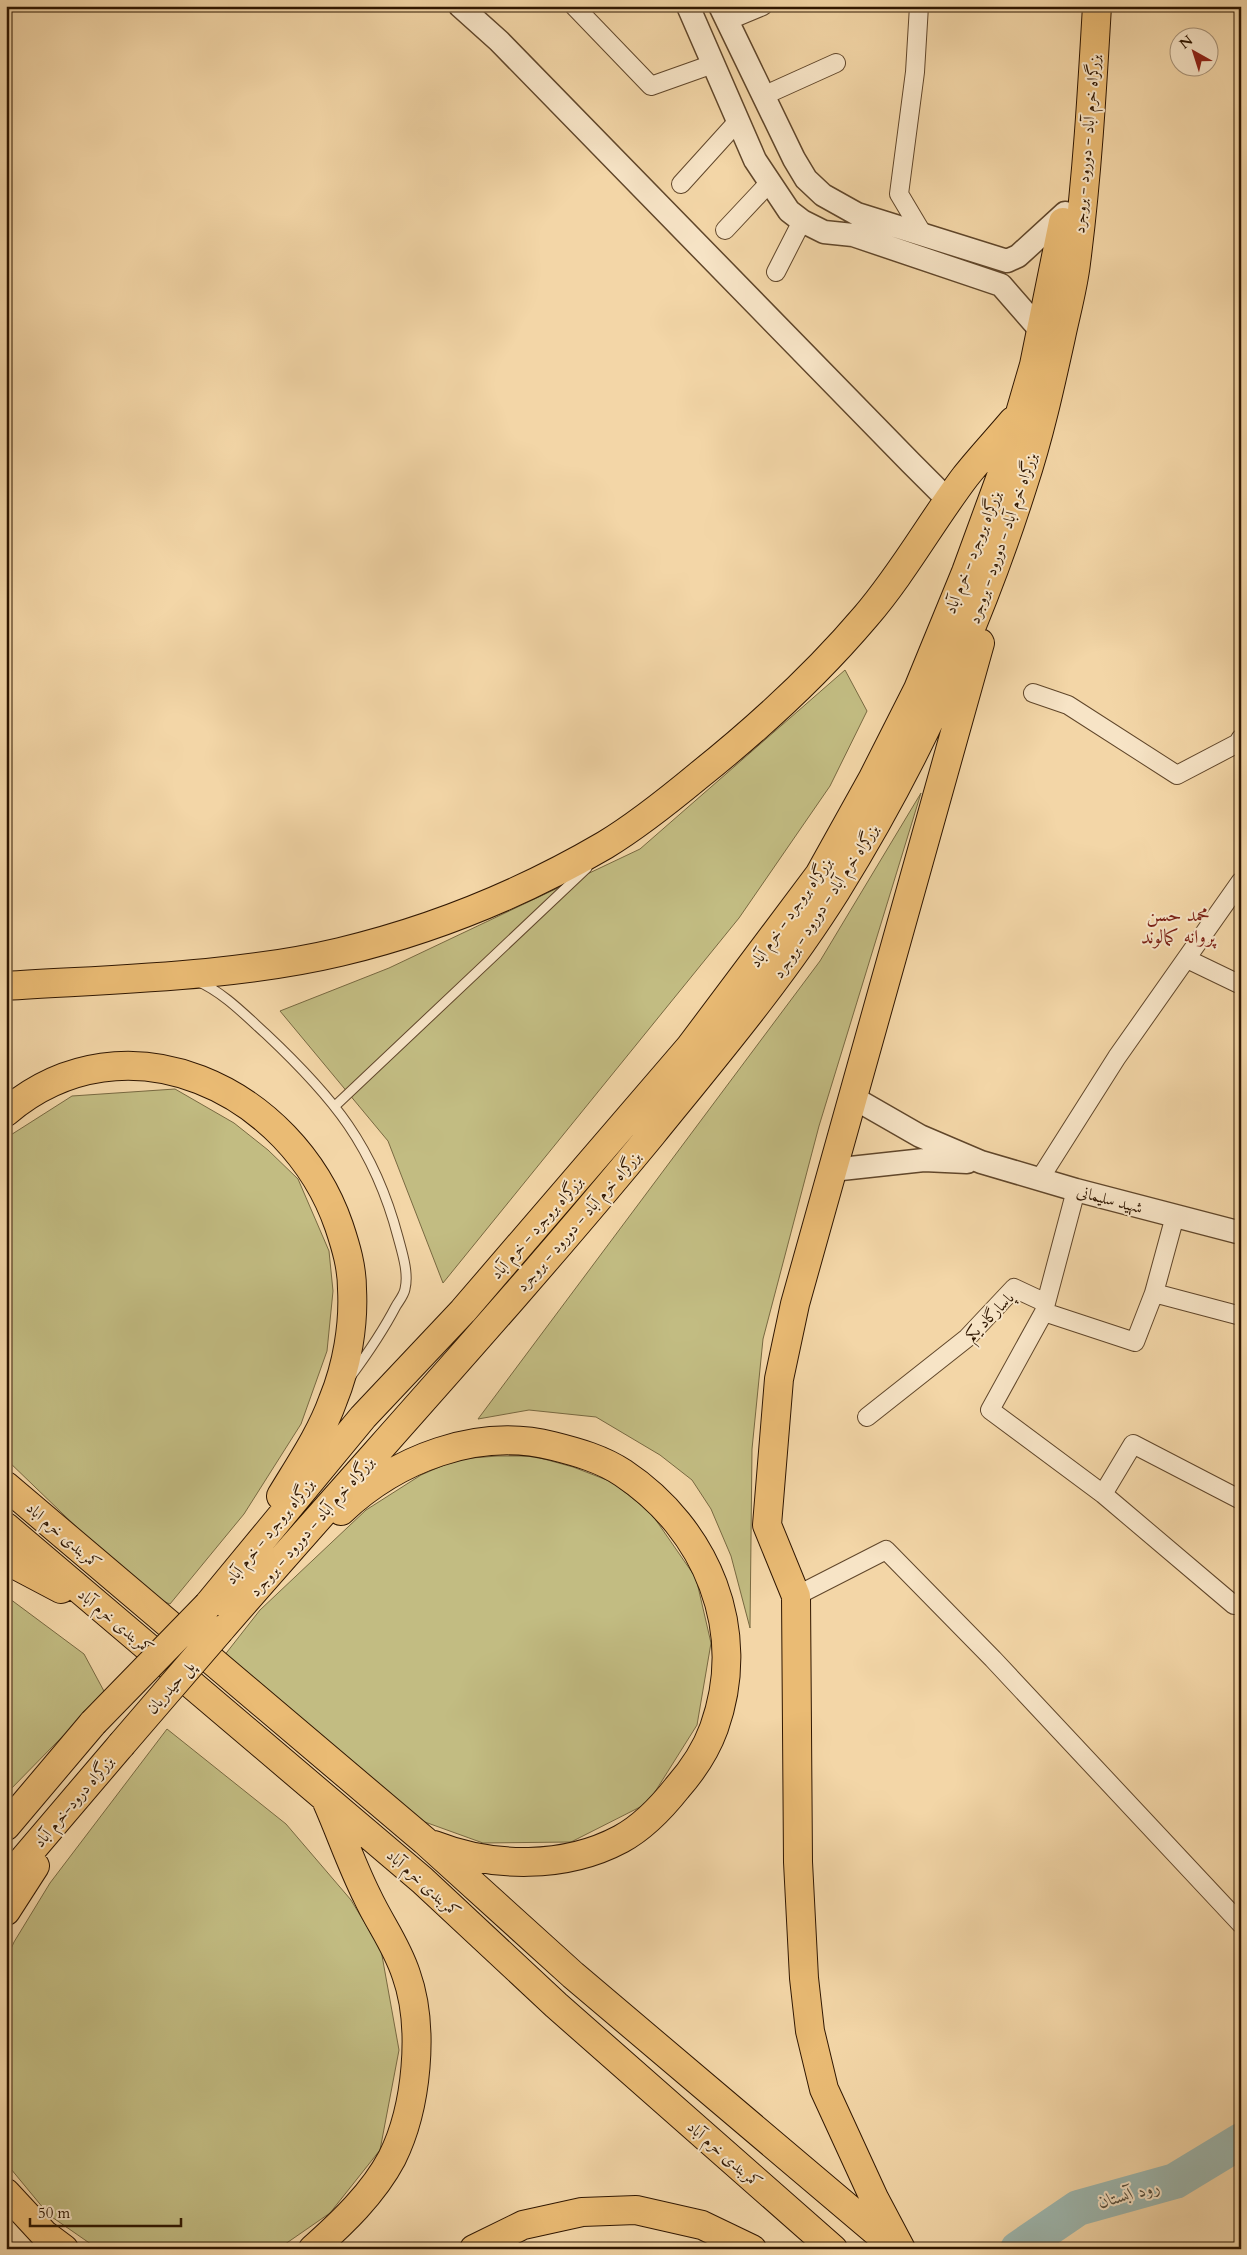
<svg xmlns="http://www.w3.org/2000/svg" width="1247" height="2255" font-family="Cardo,Amiri,serif">
<style>
.green{fill:#c2bc82;stroke:#786941}
.lines{fill:none;stroke-linecap:round;stroke-linejoin:round}
.river{stroke:#9db7af;stroke-width:36}
.service-casing{stroke:#60462a;stroke-width:11}
.minor-casing{stroke:#60462a;stroke-width:20}
.tertiary-casing{stroke:#60462a;stroke-width:25}
.trunk-casing{stroke:#2f1600;stroke-width:30}
.service{stroke:#f7e4c6;stroke-width:9}
.minor{stroke:#f7e4c6;stroke-width:18}
.tertiary{stroke:#f7e4c6;stroke-width:22}
.trunk{stroke:#eabb74;stroke-width:28}
.trunk-bridge-casing{stroke:#2f1600;stroke-width:30;stroke-linecap:butt}
.trunk-bridge{stroke:#eabb74;stroke-width:28}
.labels{text-anchor:middle;stroke-width:4;stroke-linejoin:round;paint-order:stroke}
.street-label{font-size:16px;fill:#2f1600;stroke:#f7e4c6}
.water-label{font-size:18px;font-style:italic;fill:#564e3d;stroke:#f7e4c6}
.quarter-label{font-size:19px;fill:#7a1f14;stroke:#f7e4c6}
</style>
<rect width="100%" height="100%" fill="#f3d6a7"/>
<filter id="stains"><feTurbulence type="fractalNoise" baseFrequency=".004" numOctaves="4"/><feColorMatrix values="0 0 0 0 .2 0 0 0 0 .09 0 0 0 0 .02 0 0 0 .5 -.17"/></filter>
<radialGradient id="worn" r=".72"><stop offset=".6" stop-color="#630" stop-opacity="0"/><stop offset="1" stop-color="#630" stop-opacity=".3"/></radialGradient>
<!-- green -->
<path class="green" d="M845,670L867,711L830,786L739,918L443,1283L388,1141L280,1011L389,968L640,849Z
M921,793L819,1126L763,1339L752,1449L750,1628L731,1556L711,1509L692,1480L660,1455L596,1417L529,1410L478,1419L820,961Z
M175,1089L234,1123L268,1150L298,1179L329,1251L333,1291L327,1351L301,1424L244,1514L170,1604L158,1599L91,1541L6,1459V1138L72,1096Z
M498,1456H533L573,1467L612,1482L651,1513L696,1578L711,1643L697,1725L648,1803L571,1842L483,1843L411,1817L220,1661L260,1610L366,1510L421,1475L458,1459Z
M6,1596L84,1654L105,1693L6,1794Z
M167,1729L286,1824L351,1900L381,1950L399,2050L380,2150L330,2213L278,2249H98L49,2215L6,2163V1960L14,1942L50,1883Z"/>
<g class="lines">
<!-- river -->
<path class="river" d="M1018,2249L1078,2208L1175,2181L1241,2141"/>
<defs>
<path id="service" d="M197,981C223,992 245,1015 266,1034C333,1097 374,1146 398,1237C402,1252 409,1273 405,1289C404,1295 399,1301 396,1306C383,1331 368,1353 351,1376
M335,1106L587,868"/>
<path id="minor" d="M574,6L651,86L713,64
M919,6L915,72L899,194L924,236
M727,21L763,6
M763,96L836,63
M681,184L738,121
M725,230L770,182
M776,272L802,221
M1033,693L1068,705L1177,775L1238,743L1241,738
M1187,959L1241,985
M1039,1180L1117,1057L1241,881
M1154,1293L1175,1216
M1046,1303L1044,1312L990,1410L1103,1494L1234,1605
M1044,1312L1135,1342L1154,1293L1241,1316
M867,1417L967,1338L1014,1288L1046,1303L1076,1190
M1103,1494L1133,1444L1241,1500
M796,1596L886,1550L993,1659L1241,1924"/>
<path id="tertiary" d="M460,6L499,41L911,463L949,501
M688,6L755,160L789,211L802,221L824,232L853,235L1001,285L1042,332
M720,6L794,159L806,179L823,195L857,214L1007,261L1018,256L1065,213
M852,1097L920,1136L981,1162L1076,1190L1241,1233
M832,1170L924,1160L967,1162"/>
<path id="trunk" d="M6,986C114,979 235,977 340,952C432,930 523,893 605,845C638,825 669,800 698,776C758,728 816,675 866,616C903,573 931,522 965,477C980,458 997,440 1013,421
M6,1112C126,1010 292,1090 339,1226C346,1247 352,1267 352,1289C354,1325 347,1366 333,1400C321,1434 299,1466 281,1496
M6,1486L425,1841L573,1975L893,2246
M341,1511C396,1459 477,1427 553,1446C577,1452 602,1459 623,1473C707,1529 749,1630 714,1728C706,1750 692,1771 677,1788C662,1807 643,1827 621,1839C565,1869 493,1868 434,1845
M6,1527L422,1880L556,2005L833,2249
M6,1560L61,1589
M208,1605L363,1417L463,1311L690,1047L819,875L873,778L918,689L966,572L1004,468L1034,365L1063,222
M220,1630C364,1464 513,1303 652,1134C716,1055 782,977 836,891C915,764 978,627 1023,485C1039,437 1050,387 1061,337C1066,313 1073,288 1076,263C1087,178 1092,92 1097,6
M6,1826L93,1723
M6,1880L121,1745
M6,1911L35,1866
M6,2193L44,2234L64,2249
M313,2249C342,2223 373,2194 392,2158C417,2108 425,2027 406,1974C396,1944 380,1924 367,1896C352,1866 341,1834 327,1802
M474,2249L523,2225L582,2212L636,2210L702,2225L752,2249
M901,2249L874,2198L824,2089L810,2031L804,1978L798,1862L796,1596L767,1525L779,1379L795,1304L980,643"/>
</defs>
<!-- service casing -->
<use href="#service" class="service-casing"/>
<!-- minor casing -->
<use href="#minor" class="minor-casing"/>
<!-- tertiary casing -->
<use href="#tertiary" class="tertiary-casing"/>
<!-- trunk casing -->
<use href="#trunk" class="trunk-casing"/>
<!-- service -->
<use href="#service" class="service"/>
<!-- minor -->
<use href="#minor" class="minor"/>
<!-- tertiary -->
<use href="#tertiary" class="tertiary"/>
<!-- trunk -->
<use href="#trunk" class="trunk"/>
<defs>
<path id="trunk-bridge" d="M93,1723L208,1605
M121,1745L220,1630"/>
</defs>
<!-- trunk-bridge casing -->
<use href="#trunk-bridge" class="trunk-bridge-casing"/>
<!-- trunk-bridge -->
<use href="#trunk-bridge" class="trunk-bridge"/>
</g>
<g class="labels">
<!-- street labels -->
<g class="street-label">
<text transform="translate(1086 144) rotate(-85)" y="6">بزرگراه خرم آباد - دورود - بروجرد</text>
<text transform="translate(1002 538) rotate(-71)" y="6">بزرگراه خرم آباد - دورود - بروجرد</text>
<text transform="translate(972 552) rotate(-69)" y="6">بزرگراه بروجرد - خرم آباد</text>
<text transform="translate(825 901) rotate(-57)" y="6">بزرگراه خرم آباد - دورود - بروجرد</text>
<text transform="translate(790 912) rotate(-55)" y="6">بزرگراه بروجرد - خرم آباد</text>
<text transform="translate(1110 1199) rotate(15)" y="6">شهید سلیمانی</text>
<text transform="translate(578 1221) rotate(-49)" y="6">بزرگراه خرم آباد - دورود - بروجرد</text>
<text transform="translate(536 1227) rotate(-49)" y="6">بزرگراه بروجرد - خرم آباد</text>
<text transform="translate(989 1316) rotate(-45)" y="6">پاسارگاد یکم</text>
<text transform="translate(311 1526) rotate(-49)" y="6">بزرگراه خرم آباد - دورود - بروجرد</text>
<text transform="translate(269 1531) rotate(-51)" y="6">بزرگراه بروجرد - خرم آباد</text>
<text transform="translate(64 1535) rotate(41)" y="6">کمربندی خرم اباد</text>
<text transform="translate(116 1621) rotate(40)" y="6">کمربندی خرم آباد</text>
<text transform="translate(170 1687) rotate(-49)" y="6">پل حیدریان</text>
<text transform="translate(73 1801) rotate(-50)" y="6">بزرگراه درود-خرم آباد</text>
<text transform="translate(424 1883) rotate(42)" y="6">کمربندی خرم آباد</text>
<text transform="translate(725 2154) rotate(41)" y="6">کمربندی خرم آباد</text>
</g>
<!-- water labels -->
<g class="water-label">
<text transform="translate(1129 2194) rotate(-15)" y="6">رود آبستان</text>
</g>
<!-- quarter labels -->
<g class="quarter-label">
<text x="1178" y="921">محمد حسن<tspan x="1178" dy="22">پروانه کمالوند</tspan></text>
</g>
</g>
<!-- margin -->
<rect width="1247" height="2255" fill="none" stroke="#f3d6a7" stroke-width="25"/>
<rect x="8" y="8" width="1232" height="2240" fill="none" stroke="#2f1600" stroke-width="2.5"/>
<rect x="12" y="12" width="1222" height="2230" fill="none" stroke="#2f1600"/>
<!-- north arrow -->
<g transform="translate(1194 52) rotate(321)"><circle r="24" fill="#f7e4c6" stroke="#a79277"/>
<path d="M0-4L9 19L0 12L-9 19Z" fill="#8f2418"/>
<text y="-8" font-size="14" font-weight="bold" text-anchor="middle" fill="#2f1600">N</text>
</g>
<!-- scale -->
<path d="M30 2218v8h151v-8" fill="none" stroke="#2f1600" stroke-width="2.5"/>
<text x="38" y="2218" font-size="15" fill="#2f1600" stroke="#f7e4c6" stroke-width="4" paint-order="stroke">50 m</text>
<rect width="100%" height="100%" filter="url(#stains)"/>
<rect width="100%" height="100%" fill="url(#worn)"/>
</svg>
